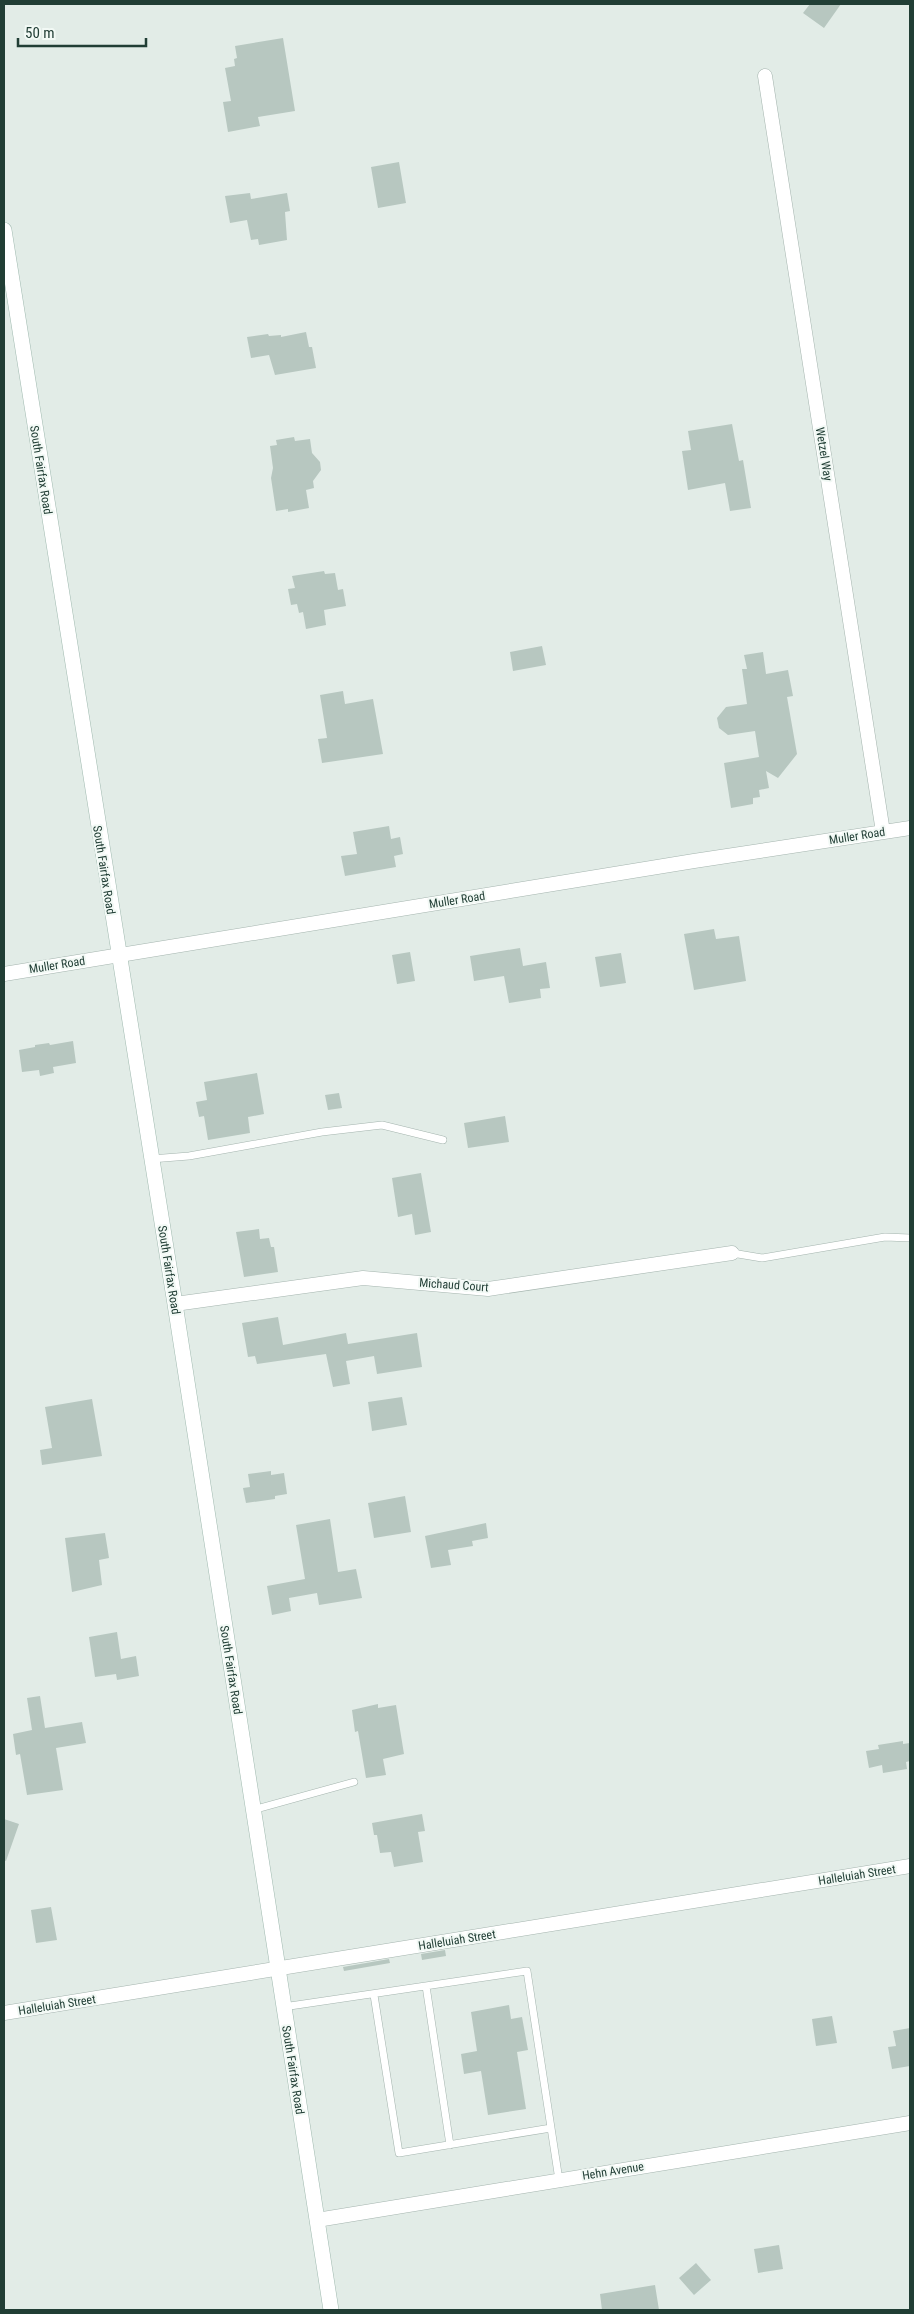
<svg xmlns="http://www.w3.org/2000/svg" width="914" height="2314" font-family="'Roboto Condensed',sans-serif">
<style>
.building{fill:#b7c7c0}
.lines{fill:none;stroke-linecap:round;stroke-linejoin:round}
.lane-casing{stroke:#a4b4ae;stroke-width:8}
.street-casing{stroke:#a4b4ae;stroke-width:15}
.secondary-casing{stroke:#9fb9af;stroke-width:16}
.lane{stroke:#fff;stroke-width:7}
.street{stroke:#fff;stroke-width:14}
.secondary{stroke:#fff;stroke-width:15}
.labels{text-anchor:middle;stroke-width:4;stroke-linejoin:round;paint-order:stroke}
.street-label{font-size:12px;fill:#213e35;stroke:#f2f9f5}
</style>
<rect width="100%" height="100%" fill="#e2ece7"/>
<!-- building -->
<path class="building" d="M810,4H841L824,28L803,13Z
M283,38L295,111L258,117L260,126L228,132L223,102L231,101L225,68L235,66L234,59L237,58L235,46Z
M399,162L406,203L378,208L371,167Z
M250,193L251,199L287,193L290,211L285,212L287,240L259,245L258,239L251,240L247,220L230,223L225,196Z
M306,332L309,347H312L316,368L275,375L269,355L251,358L247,337L268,334L269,336L281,335V337Z
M732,424L739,461L743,460L751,508L730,511L725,483L688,490L682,451L691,450L688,431Z
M294,437L295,441L310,439L312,453L320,462L321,470L313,481L314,488L306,490L309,508L288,512V509L276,511L271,478L273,468L270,446L277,445L276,440Z
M324,571L325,574L335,573L338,590L343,589L346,606L324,610L326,625L306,629L303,612L299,613L297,604L291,605L288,589L295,588L292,576Z
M542,646L546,665L513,671L510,652Z
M763,652L766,674L788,670L793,696L787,697L797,754L778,778L766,771L769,788L759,790L760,797L753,798V804L731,808L724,763L759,757L755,731L728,735L719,728L717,718L726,707L747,704L742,669H747L744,655Z
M343,691L345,704L373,699L383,754L322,763L318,739L327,738L320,695Z
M389,826L391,839L400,837L403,854L394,856L396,867L345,876L341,856L357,854L353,832Z
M714,929L716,939L739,936L746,981L694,990L684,934Z
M520,948L523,966L546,962L550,988L540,989L541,998L509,1003L504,976L474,981L470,956Z
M410,952L415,981L397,984L392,955Z
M621,953L626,983L600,987L595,957Z
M73,1041L76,1063L53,1067L54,1073L40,1076L39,1070L22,1072L19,1050L35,1047V1045L49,1043L50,1045Z
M257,1073L264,1114L248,1117L250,1133L208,1140L204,1116L199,1117L196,1102L207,1100L204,1082Z
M339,1093L342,1108L328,1110L325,1095Z
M505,1116L509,1142L468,1148L464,1123Z
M421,1173L431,1232L415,1235L412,1214L398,1217L392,1178Z
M259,1229L260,1239L269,1238L271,1247H274L278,1272L244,1277L236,1232Z
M278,1317L283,1345L346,1333L348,1344L417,1333L422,1367L377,1374L374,1356L346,1361L350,1384L333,1387L326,1354L257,1364L255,1356L248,1357L242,1323Z
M402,1397L407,1425L372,1431L368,1402Z
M92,1399L102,1456L42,1465L40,1450L52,1448L45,1407Z
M271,1471V1475L284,1473L287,1494L275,1496V1499L246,1503L243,1488L250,1487L248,1474Z
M405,1496L411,1532L374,1538L368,1503Z
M330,1519L338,1572L356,1569L362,1598L319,1605L317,1593L289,1598L291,1611L272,1615L267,1586L305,1579L296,1525Z
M486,1523L488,1538L472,1541L473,1546L448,1550L451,1565L431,1568L425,1536Z
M105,1533L109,1558L99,1560L102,1585L72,1592L65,1538Z
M117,1632L121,1659L136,1656L139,1676L117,1680L116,1674L95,1677L89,1637Z
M40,1696L45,1728L82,1722L86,1743L56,1748L63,1790L27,1795L20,1754L16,1755L13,1734L32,1730L27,1698Z
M378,1704V1708L396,1705L404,1754L383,1759L386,1775L366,1778L358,1731L355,1732L352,1710Z
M903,1741V1744L910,1743V1761L906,1762L907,1769L883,1773L882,1765L869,1768L866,1751L879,1749L878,1745Z
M422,1814L425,1831L418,1832L423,1862L394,1867L391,1852L380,1853L377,1835H374L372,1823Z
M4,1819L19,1824L6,1861L4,1860Z
M51,1907L57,1940L36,1943L31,1910Z
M445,1950L446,1956L422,1960L421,1954Z
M389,1959L390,1963L344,1971L343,1967Z
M509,2005L511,2019L522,2017L528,2050L517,2052L526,2109L488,2115L481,2071L464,2074L461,2054L477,2051L471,2012Z
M832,2016L837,2043L816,2046L812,2019Z
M910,2028V2066L892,2069L888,2047L896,2046L893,2031Z
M779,2245L783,2269L758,2273L754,2249Z
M696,2263L711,2280L694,2295L679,2278Z
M655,2285L659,2310H602L600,2294Z"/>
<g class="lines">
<defs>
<path id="lane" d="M151,1159L189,1156L322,1132L382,1125L443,1140
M732,1253L762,1258L885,1237L910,1238
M253,1810L354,1782
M426,1986L450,2145
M374,1995L399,2153L551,2128
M283,2007L527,1971L559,2180"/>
<path id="street" d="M765,76L883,832
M4,974L694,861L910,828
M175,1304L363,1278L488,1289L732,1253
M4,2013L910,1866
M317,2220L910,2123"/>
<path id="secondary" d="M4,230L175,1304L331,2310"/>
</defs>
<!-- lane casing -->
<use href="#lane" class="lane-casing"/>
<!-- street casing -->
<use href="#street" class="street-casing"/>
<!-- secondary casing -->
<use href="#secondary" class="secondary-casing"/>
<!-- lane -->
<use href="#lane" class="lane"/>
<!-- street -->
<use href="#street" class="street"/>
<!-- secondary -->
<use href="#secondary" class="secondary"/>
</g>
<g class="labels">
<!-- street labels -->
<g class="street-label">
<text transform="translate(824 454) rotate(81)" y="4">Wetzel Way</text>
<text transform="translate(41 470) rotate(81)" y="4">South Fairfax Road</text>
<text transform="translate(857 836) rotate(-9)" y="4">Muller Road</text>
<text transform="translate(104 870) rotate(81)" y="4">South Fairfax Road</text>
<text transform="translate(457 900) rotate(-9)" y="4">Muller Road</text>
<text transform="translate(57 965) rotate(-9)" y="4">Muller Road</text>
<text transform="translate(169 1270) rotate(81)" y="4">South Fairfax Road</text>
<text transform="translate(454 1285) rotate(4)" y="4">Michaud Court</text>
<text transform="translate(231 1670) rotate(81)" y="4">South Fairfax Road</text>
<text transform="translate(857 1875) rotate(-9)" y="4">Halleluiah Street</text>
<text transform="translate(457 1940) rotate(-9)" y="4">Halleluiah Street</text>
<text transform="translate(57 2005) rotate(-9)" y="4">Halleluiah Street</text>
<text transform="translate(293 2070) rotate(81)" y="4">South Fairfax Road</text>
<text transform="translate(613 2171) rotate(-9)" y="4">Hehn Avenue</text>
</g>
</g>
<!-- border -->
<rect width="914" height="2314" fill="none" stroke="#213e35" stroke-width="10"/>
<!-- scale -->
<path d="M18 38v8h128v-8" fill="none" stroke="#213e35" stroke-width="2.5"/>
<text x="25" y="38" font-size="15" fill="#213e35" stroke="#f2f9f5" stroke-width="4" paint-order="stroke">50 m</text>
</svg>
